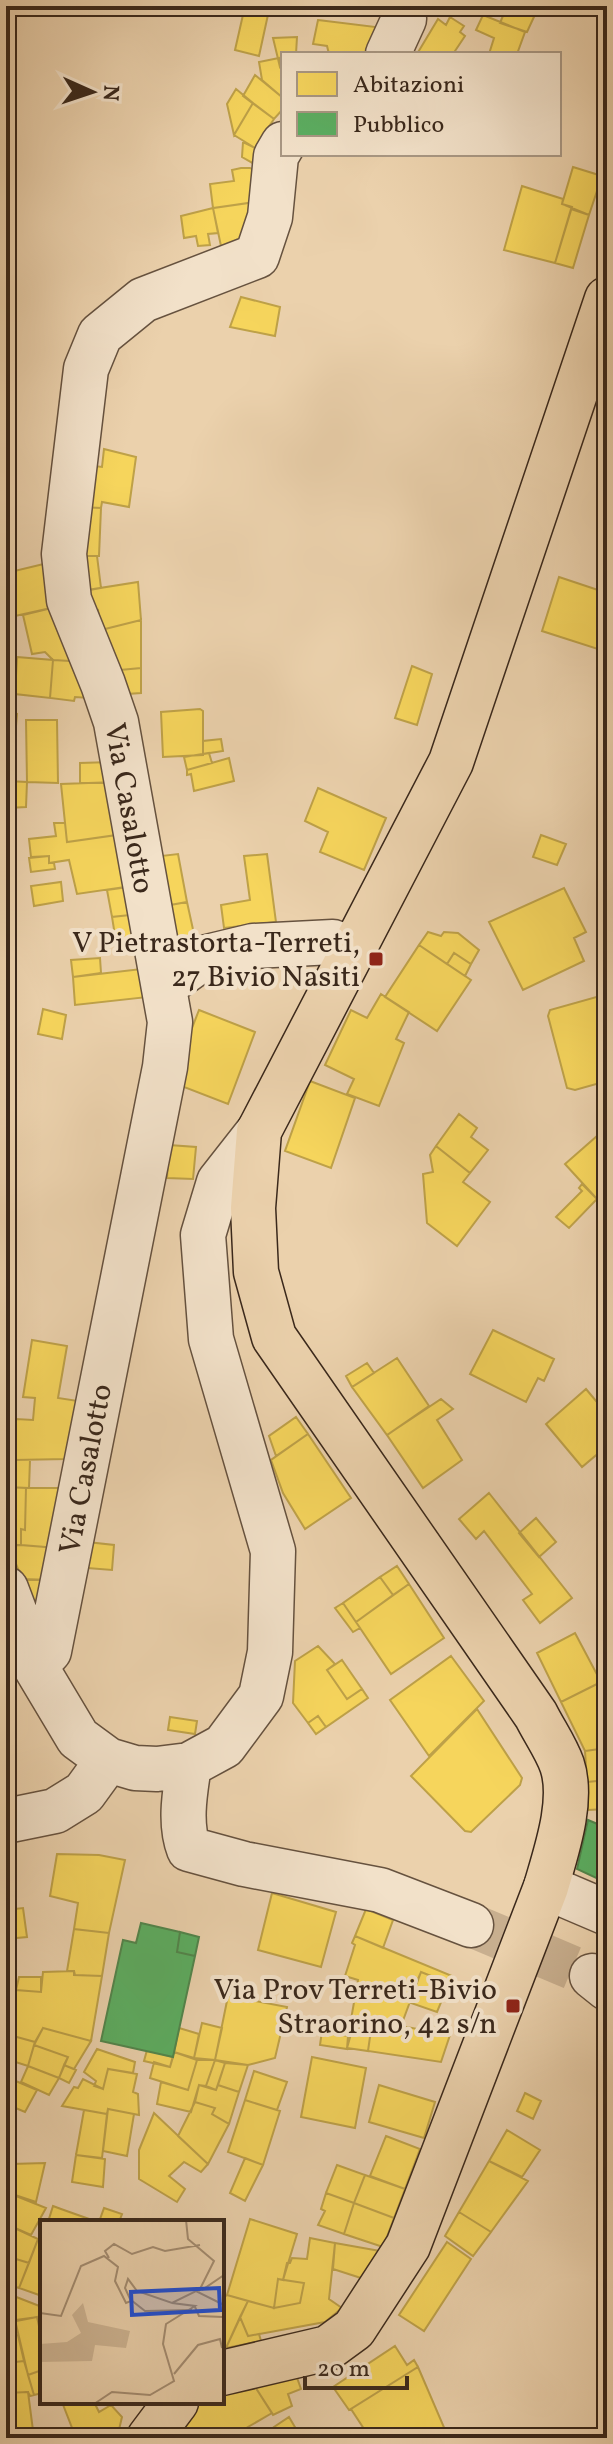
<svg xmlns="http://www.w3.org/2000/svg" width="613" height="2444" font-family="Vollkorn,serif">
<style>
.homes{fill:#f6d55c;stroke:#bea148;stroke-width:2}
.public{fill:#5aae61;stroke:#50864c;stroke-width:2}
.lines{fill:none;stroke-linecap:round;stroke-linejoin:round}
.minor-tunnel{stroke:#c8af8f;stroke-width:44;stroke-dasharray:44 22;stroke-linecap:butt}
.minor-casing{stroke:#66523f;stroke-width:47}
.major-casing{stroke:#3a281b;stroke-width:47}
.minor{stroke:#f2e1c9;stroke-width:44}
.major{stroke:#ebd1ac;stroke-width:44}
.poi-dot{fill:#8f2418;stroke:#f2e1c9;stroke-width:3}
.labels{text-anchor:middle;stroke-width:8;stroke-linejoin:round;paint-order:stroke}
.street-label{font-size:30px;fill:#3a281b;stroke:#f2e1c9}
.poi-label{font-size:30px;fill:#3a281b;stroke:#f2e1c9;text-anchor:end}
.inset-road{fill:none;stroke:#a48d72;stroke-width:2}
.view{fill:#1d4ed8;fill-opacity:0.15;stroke:#1d4ed8;stroke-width:4}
.inset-edge{fill:none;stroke:#3a281b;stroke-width:4}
</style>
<rect width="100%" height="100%" fill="#ebd1ac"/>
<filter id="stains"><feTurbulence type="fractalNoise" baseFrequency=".0025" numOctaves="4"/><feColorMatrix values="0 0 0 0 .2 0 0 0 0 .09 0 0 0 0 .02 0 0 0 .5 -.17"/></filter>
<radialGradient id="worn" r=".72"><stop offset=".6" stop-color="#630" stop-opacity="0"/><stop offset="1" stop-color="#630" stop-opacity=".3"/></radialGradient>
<!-- homes -->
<path class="homes" d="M245,6L269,10L259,56L235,50Z
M507,6H539L527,32L500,23Z
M483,15L525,32L517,54H489L494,38L476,30Z
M450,17L464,26L460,32L465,36L453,54H417L438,19L446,25Z
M318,20L384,28L381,54H329L327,46L313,44Z
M297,37L296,54H283V65L280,67L273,38Z
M279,58L280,67L283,65V98L262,80L259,62Z
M255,75L283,98V109L274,119L243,96Z
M236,89L253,103L234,135L227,104Z
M253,103L274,119L255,148L234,135Z
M270,125L275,129L256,165L242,157L243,142L255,148Z
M573,167L602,176L589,215L562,204Z
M241,168H250L259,173L255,202L213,208L210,184L234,181L232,170Z
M522,186L563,199L562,204L572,207L555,263L504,250Z
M255,202L248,246H221L213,208Z
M213,208L218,233L208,234L210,245L198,246L196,236L184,238L181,216Z
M571,209L589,215L573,268L555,263Z
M241,297L280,307L275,336L230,327Z
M104,449L136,457L129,507L102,502L101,508L78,507L77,464L102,467Z
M78,507L101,508L99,556H70Z
M70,556H97L101,588L73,593Z
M52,562L60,606L6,618V573Z
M559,577L607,593V652L542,631Z
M138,582L141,620L105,629H101L98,610L93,611L75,592Z
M60,606L70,661L53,660L45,652L32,654L23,615Z
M141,620V668L109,671L105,629Z
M17,657L53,660L50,698L15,694Z
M53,660L70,661L89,698L75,697L74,701L50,698Z
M412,666L432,674L417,725L395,718Z
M141,668V693L112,695L109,671Z
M200,709L203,711V755L163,757L161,712Z
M6,713L17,714L15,738L6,737Z
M26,720H57L58,783L27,782Z
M221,739L223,751L203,754V741Z
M209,753L212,763L187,770L184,757Z
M229,758L234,781L194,791L191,774L187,775V770Z
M111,762L112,783H80V763Z
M7,781L27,782L26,807L8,808Z
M116,782L124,834L67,842L61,784Z
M318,788L386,818L364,870L320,852L328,832L305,821Z
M54,823H65L67,842L124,834L132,886L77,894L69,860L49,863V856L31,857L29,839L56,836Z
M541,835L566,844L557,865L533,857Z
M178,854L187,902L153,908L144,858Z
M267,854L276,922L224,928L221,905L250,900L244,856Z
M49,856V863H54L55,869L31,872L29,858Z
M61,882L63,901L34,906L31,886Z
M135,886L139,914L112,917L107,890Z
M564,888L586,932L574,938L584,961L523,990L489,922Z
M187,902L194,934L191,946L165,948L154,908Z
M139,914L143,945L117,948L112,917Z
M428,932L441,936L444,932L458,933L479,950L471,964L454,953L447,964L419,945Z
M419,945L471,980L437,1031L385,997Z
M454,953L471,964L465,976L447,964Z
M100,958L101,973L73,977L71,960Z
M150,968L157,996L75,1005L73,977Z
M381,994L409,1012L396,1039L404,1043L379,1106L347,1094L354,1079L325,1065L351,1010L367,1018Z
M607,994V1081L575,1090L567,1088L548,1016L550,1010Z
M43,1009L66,1015L62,1039L38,1034Z
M199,1010L255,1032L228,1104L171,1082Z
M310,1081L355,1098L331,1168L285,1151Z
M459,1114L477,1128L471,1137L488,1150L470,1173L436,1146Z
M597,1136L607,1148V1190L597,1199L565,1164Z
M169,1145L196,1147L193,1179L167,1178Z
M436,1146L470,1173L463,1182L490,1202L457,1246L427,1223L423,1174L433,1172L430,1155Z
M582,1184L597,1199L569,1228L556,1217L582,1191L579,1188Z
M493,1330L554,1359L544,1381L538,1378L526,1402L470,1374Z
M32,1340L67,1346L58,1398L78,1401L67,1459L13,1460L16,1419L33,1420L35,1398L23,1397Z
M397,1358L429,1406L387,1435L352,1387Z
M367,1363L374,1373L352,1387L346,1376Z
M586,1389L607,1414V1446L582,1467L546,1424Z
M441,1399L453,1409L437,1420L462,1460L423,1488L387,1435Z
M296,1417L308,1434L276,1456L269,1436Z
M6,1428L15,1443L13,1460H30L29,1488L6,1487Z
M308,1434L351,1498L305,1529L283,1493L271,1460Z
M6,1487L26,1488L25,1530L21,1529V1545H15L6,1529Z
M26,1488H66L57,1548L21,1545V1529L25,1530Z
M489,1493L572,1598L540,1623L523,1600L532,1594L484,1531L476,1539L459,1519Z
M536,1518L556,1542L539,1557L519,1533Z
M78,1541L114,1545L112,1570L75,1567Z
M21,1545L57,1548L52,1580L22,1579L9,1546Z
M397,1566L409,1584L393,1595L380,1577Z
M380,1577L393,1595L356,1622L343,1603Z
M24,1580H49L46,1602L35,1604Z
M409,1584L444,1638L391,1674L356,1622Z
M343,1603L360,1628L353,1632L335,1608Z
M575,1633L601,1682L561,1702L537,1653Z
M318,1646L335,1664L327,1670L347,1699L362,1689L368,1698L326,1727L318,1716L308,1723L293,1703L295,1661Z
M451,1656L484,1701L429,1756L390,1700Z
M342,1660L362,1689L347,1699L327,1670Z
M601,1682L607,1695V1748L585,1751L561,1702Z
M477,1709L522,1778L520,1785L471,1832L465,1831L411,1776Z
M318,1716L326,1727L316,1734L308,1723Z
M170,1717L197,1721L195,1734L168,1730Z
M607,1748V1780L587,1782L585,1751Z
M607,1780V1809L588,1810L587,1782Z
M57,1854L99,1855L125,1860L109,1933L74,1929L78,1903L50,1896Z
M272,1893L336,1912L321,1967L258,1950Z
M23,1908L27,1937L6,1939V1910Z
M366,1909L393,1920L383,1948L355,1936Z
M74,1929L109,1933L102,1976L75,1975L74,1971H67Z
M355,1936L452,1976L449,1983L421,1972L401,2026L450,2035L441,2062L368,2051L371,2030L350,2025L358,1980L345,1976L355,1945L352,1943Z
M74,1971V1975L102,1976L91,2041L43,2028L35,2042L6,2034L16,1990L41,1992L43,1972Z
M421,1972L449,1983L437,2012L408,2002Z
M19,1977H41V1992L16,1990Z
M228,1996L287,2007L275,2058L248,2065L215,2060Z
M202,2023L222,2028L215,2060L194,2058Z
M353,2027L371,2030L368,2051L347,2048Z
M43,2028L91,2041L74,2069L64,2065L68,2057L34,2045Z
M179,2028L199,2034L194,2058L174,2052Z
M322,2031L348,2036L347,2049L320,2045Z
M6,2034L35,2042L28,2066L6,2059Z
M34,2045L68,2057L59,2078L28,2066Z
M97,2049L135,2062L133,2073L108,2069L103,2089L94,2086L96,2081L84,2072Z
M147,2050L173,2057L170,2067L144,2061Z
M174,2052L197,2060L188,2090L150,2078L154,2062L170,2067Z
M312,2057L366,2068L355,2128L301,2117Z
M197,2060H215L206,2086L199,2085L191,2112L157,2104L161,2082L188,2090Z
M215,2060L225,2063L216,2090L206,2086Z
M225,2063L248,2065L239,2092L218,2085Z
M64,2065L76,2070L69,2083L59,2078Z
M28,2066L59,2078L49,2095L21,2082Z
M108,2069L137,2074L133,2092L138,2094L139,2115L108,2109L107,2114L62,2106L74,2087L78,2088L83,2079L103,2089Z
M254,2071L287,2082L277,2110L245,2100Z
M11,2079L37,2090L25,2112L6,2104V2089Z
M199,2085L216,2090L218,2085L239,2092L229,2124L212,2114L215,2108L195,2102Z
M379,2085L435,2102L424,2138L369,2122Z
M525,2093L541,2101L533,2119L517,2111Z
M245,2100L280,2111L263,2165L228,2152Z
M195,2102L215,2108L212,2114L229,2124L208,2164L178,2136Z
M108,2109L134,2114L127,2156L103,2151Z
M84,2110L107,2114L102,2158L76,2155Z
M154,2113L208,2164L201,2172L184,2162L169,2176L185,2189L177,2202L139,2179V2150Z
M507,2130L540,2150L522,2177L489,2161Z
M386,2136L420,2149L405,2189L370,2176Z
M76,2155L105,2159L103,2187L72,2182Z
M245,2158L263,2165L245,2201L230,2193Z
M489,2161L528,2181L491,2232L459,2212Z
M45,2163L36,2202L6,2192L11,2164Z
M337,2165L365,2175L354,2203L326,2193Z
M365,2175L405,2189L394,2218L354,2203Z
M6,2192L46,2208L31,2235L6,2224Z
M326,2193L354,2203L344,2234L318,2225L325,2211L321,2209Z
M354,2203L394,2218L383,2247L344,2234Z
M53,2206L61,2209L92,2220L48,2222Z
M104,2208L122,2214L119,2222H99Z
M459,2212L491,2232L473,2256L445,2236Z
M250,2219L297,2234L283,2280L278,2279L274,2308L227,2295Z
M6,2224L38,2239L29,2263L6,2256Z
M310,2238L335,2243L329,2299L342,2308L325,2322L248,2336L240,2317L248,2301L274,2308L300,2303L304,2283L283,2280L287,2263H290L292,2258L307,2259Z
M38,2239H42V2296L19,2288Z
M447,2242L471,2259L424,2331L399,2315Z
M335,2243L380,2251L364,2279L333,2269Z
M6,2256L29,2263L19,2288L6,2284Z
M278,2279L304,2283L300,2303L274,2308Z
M6,2293L42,2307V2326H39L37,2317L6,2323Z
M227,2295L248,2301L226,2348L222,2347V2299Z
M37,2317L39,2326H42V2370L28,2375L15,2320Z
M240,2317L248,2336L259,2334L261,2341L226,2348Z
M18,2335L24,2361L6,2363V2336Z
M395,2346L407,2365L414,2360L418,2367L349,2410L333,2387Z
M24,2361L34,2395L30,2396L28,2392L6,2393V2363Z
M418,2367L446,2432L436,2438H370L351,2409Z
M42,2370V2393L34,2395L28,2375Z
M295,2372L301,2389L288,2394L292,2406L273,2415L252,2382Z
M252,2382L272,2413L248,2427L253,2432L242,2438H166L186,2411L203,2402H222V2392Z
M28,2392L34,2438H6V2393Z
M62,2402H94L99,2412L111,2405L122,2417L117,2438H76Z
M289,2417L299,2434L293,2438H282L274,2427Z"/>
<!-- public -->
<path class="public" d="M588,1820L607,1828V1883L577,1869Z
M141,1923L180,1932L177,1952L195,1956L173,2057L101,2041L123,1940L136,1943Z
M180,1932L199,1937L195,1956L177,1952Z"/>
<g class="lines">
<!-- minor-tunnel -->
<path class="minor-tunnel" d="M471,1925L592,1976"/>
<defs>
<path id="minor" d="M388,54L404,19L402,6
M164,986L203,958L253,946L333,942L352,951
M6,1589L35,1666L78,1738L108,1760L135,1768L157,1769L189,1765L224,1746L261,1696L270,1652L273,1551L211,1339L203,1235L219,1182L259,1131
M35,1666L49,1651L165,1067L170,1022L116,722L103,684L69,600L64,554L86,369L100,335L143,300L257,256L270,217L276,156L283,144
M189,1765C185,1792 179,1823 189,1849L244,1864L380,1890L471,1925
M6,1821L55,1811L84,1793L108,1760
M546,1887L607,1913
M592,1976L607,1988"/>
<path id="major" d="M222,2373L328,2348L354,2329L408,2246L546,1887C556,1852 574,1801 562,1765C556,1748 544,1731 536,1715L274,1337L256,1272L253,1208L259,1131L451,762L607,299
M149,2438L176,2402"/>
</defs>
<!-- minor casing -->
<use href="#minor" class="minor-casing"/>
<!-- major casing -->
<use href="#major" class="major-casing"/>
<!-- minor -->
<use href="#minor" class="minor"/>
<!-- major -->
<use href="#major" class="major"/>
</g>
<!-- markers -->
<g class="poi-dot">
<rect x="368" y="951" width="16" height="16" rx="4"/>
<rect x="505" y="1998" width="16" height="16" rx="4"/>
</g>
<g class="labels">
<!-- street labels -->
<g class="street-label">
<text transform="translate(130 808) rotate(80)" y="10">Via Casalotto</text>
<text transform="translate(85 1469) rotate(-79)" y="10">Via Casalotto</text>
</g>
<!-- poi labels -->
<g class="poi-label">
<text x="360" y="952">V Pietrastorta-Terreti,<tspan x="360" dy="34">27 Bivio Nasiti</tspan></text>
<text x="497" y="1999">Via Prov Terreti-Bivio<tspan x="497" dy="34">Straorino, 42 s/n</tspan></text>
</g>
</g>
<!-- overview -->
<g transform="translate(40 2220)">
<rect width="184" height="184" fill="#ebd1ac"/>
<path d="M43,83L48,102L90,111L86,128L55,125L52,141L0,142V124L27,122L41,113L32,95Z" fill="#cdb493"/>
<path class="inset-road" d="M146,0L148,19L174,41L159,71M69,38L65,31L74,24L92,34L113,27L125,31L160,25M162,70L184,55M91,80L105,91L152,90M155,87L159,96L183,97M0,93L21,96L41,46L64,36L78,47L75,61L86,83L91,81L85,68L88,59L97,71L132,83L156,71L184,85M134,154L158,125L180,119L182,128M54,184L72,172L110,175L134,161L123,124L126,104L155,86L132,83"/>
<path class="view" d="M179,68L180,90L92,95L91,72Z"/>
<rect width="184" height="184" class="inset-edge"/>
</g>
<!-- margin -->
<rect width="613" height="2444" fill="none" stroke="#ebd1ac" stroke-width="32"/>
<rect x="8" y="8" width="597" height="2428" fill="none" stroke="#3a281b" stroke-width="4"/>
<rect x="16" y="16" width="581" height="2412" fill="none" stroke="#3a281b" stroke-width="2"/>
<!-- legend -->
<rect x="281" y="52" width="280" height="104" fill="#f2e1c9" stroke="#a89783" stroke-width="2"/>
<rect x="297" y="72" width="40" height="24" fill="#f6d55c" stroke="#a89783" stroke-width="2"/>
<text x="353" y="92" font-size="24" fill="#3a281b">Abitazioni</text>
<rect x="297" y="112" width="40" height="24" fill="#5aae61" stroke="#a89783" stroke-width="2"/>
<text x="353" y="132" font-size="24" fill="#3a281b">Pubblico</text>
<!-- north arrow -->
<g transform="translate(92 92) rotate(93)" stroke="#f2e1c9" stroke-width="6" paint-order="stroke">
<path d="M0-6L14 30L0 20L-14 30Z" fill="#3a281b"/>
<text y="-12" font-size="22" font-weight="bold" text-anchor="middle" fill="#3a281b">N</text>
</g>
<!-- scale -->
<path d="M305 2376v12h102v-12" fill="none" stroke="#3a281b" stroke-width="4"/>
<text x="317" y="2376" font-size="24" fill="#3a281b" stroke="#f2e1c9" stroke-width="6" paint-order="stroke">20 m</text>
<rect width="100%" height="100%" filter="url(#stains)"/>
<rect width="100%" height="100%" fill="url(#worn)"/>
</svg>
